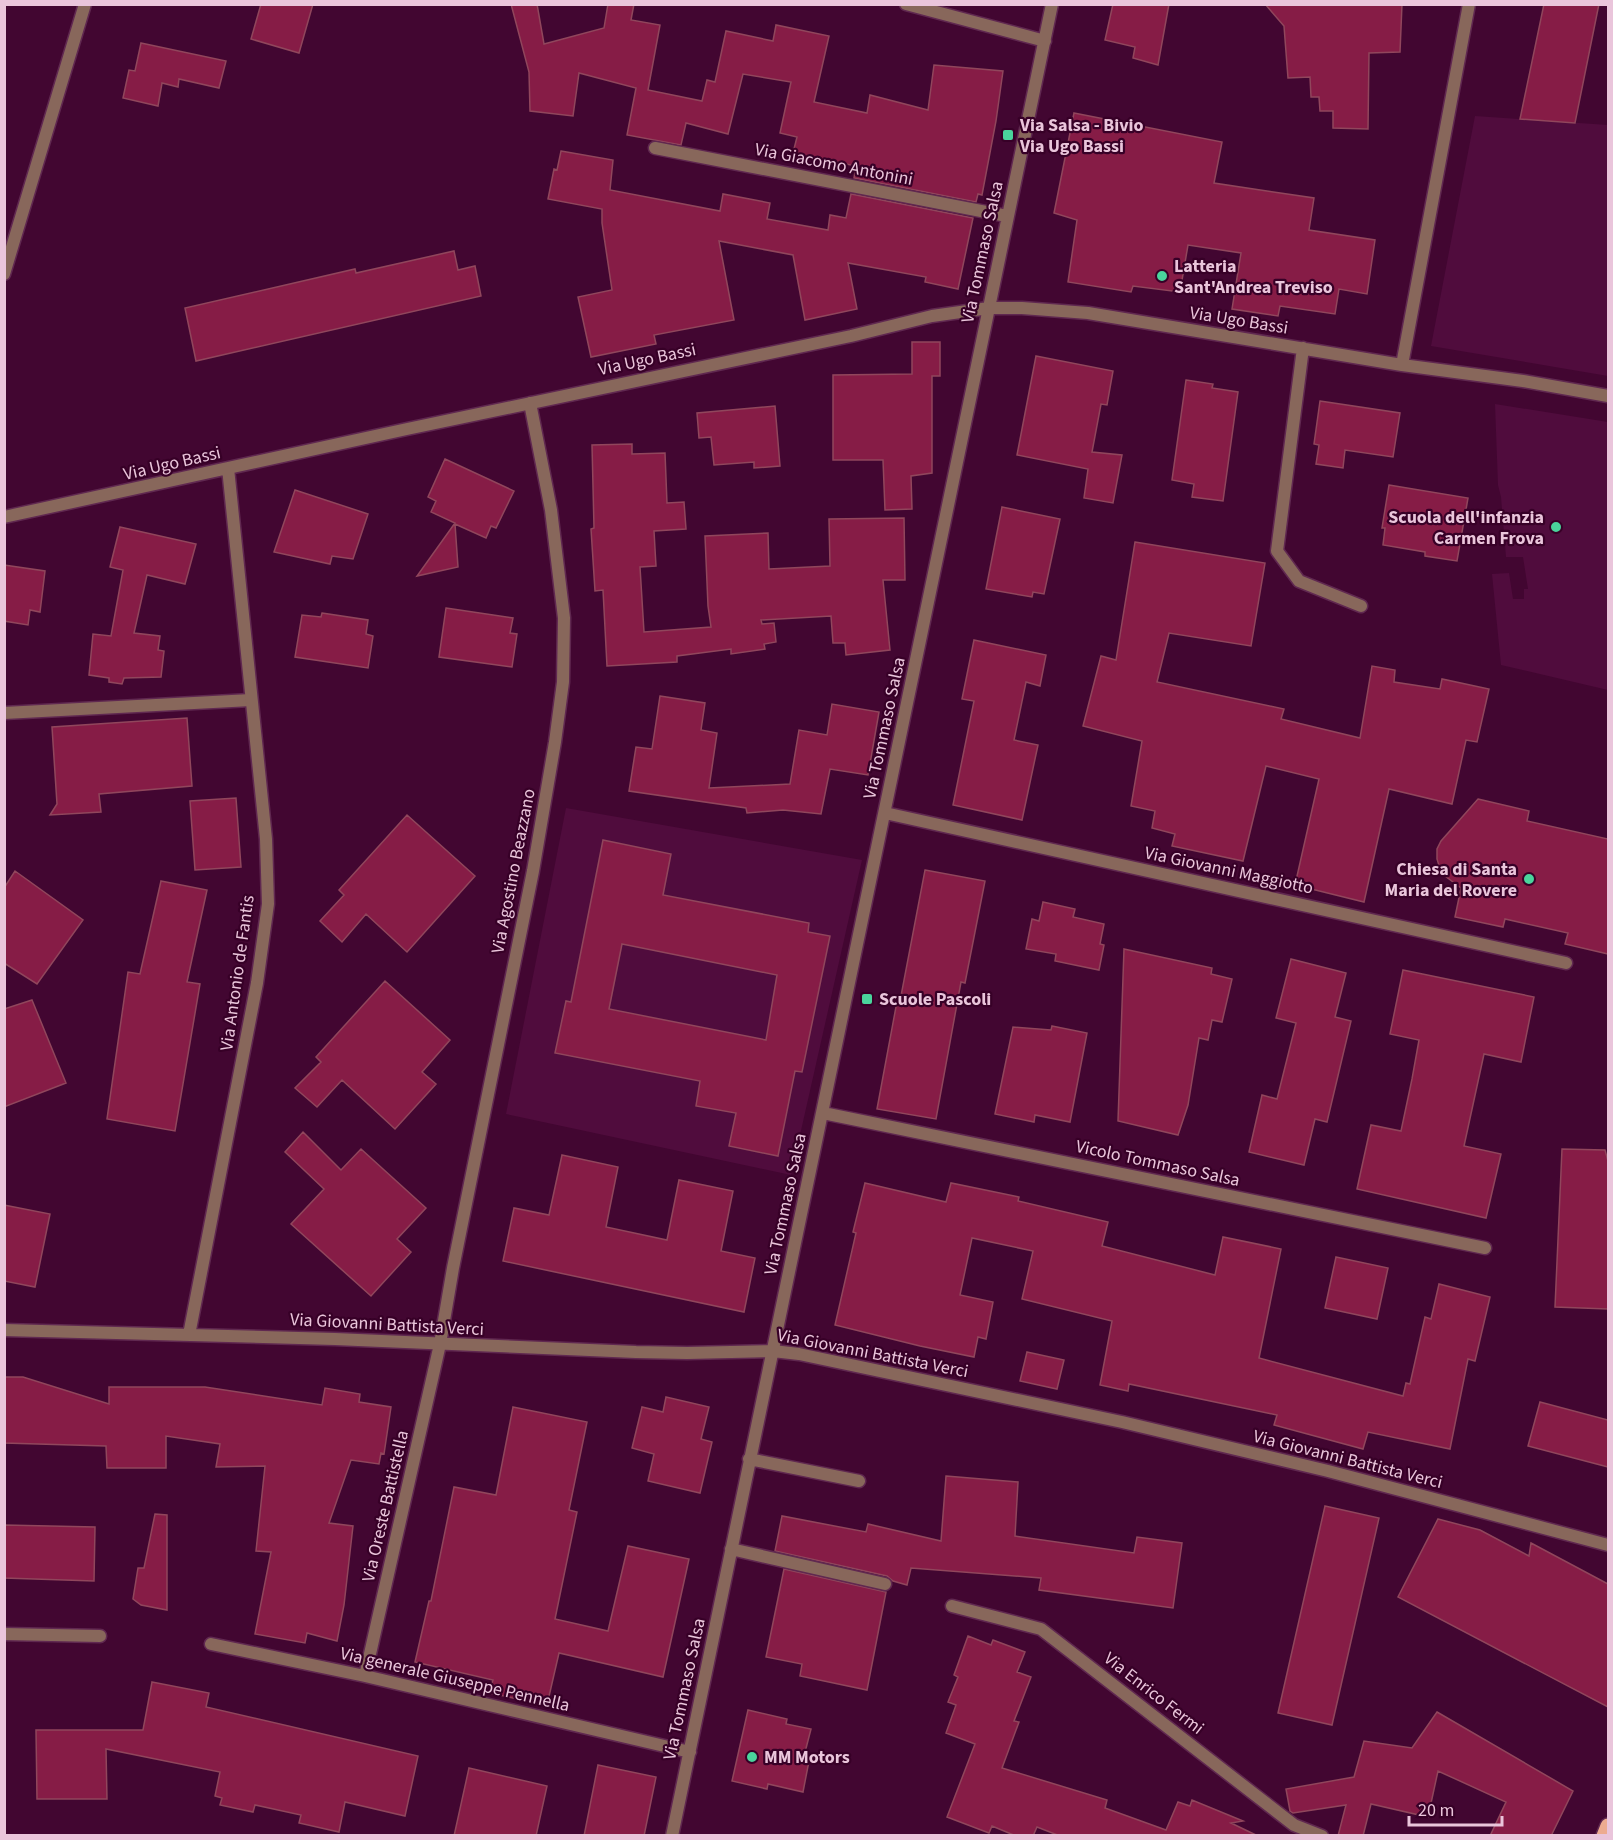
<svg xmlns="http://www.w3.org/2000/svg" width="1613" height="1840" font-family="'Source Sans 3',sans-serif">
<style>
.built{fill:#500c3d}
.building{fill:#861c46;stroke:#90465c;stroke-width:1.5;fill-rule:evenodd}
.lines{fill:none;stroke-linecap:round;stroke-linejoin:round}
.lane-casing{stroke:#602850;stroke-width:15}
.street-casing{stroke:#602850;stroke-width:15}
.primary-casing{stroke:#602850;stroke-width:18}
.lane{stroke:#88675b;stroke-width:12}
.street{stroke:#88675b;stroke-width:12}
.primary{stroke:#edab90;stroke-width:15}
.poi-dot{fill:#4ad49c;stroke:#370027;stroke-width:2}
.labels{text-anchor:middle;stroke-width:4.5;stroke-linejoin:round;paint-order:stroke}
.poi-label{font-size:18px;font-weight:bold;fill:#eac5db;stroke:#370027;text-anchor:start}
.street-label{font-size:18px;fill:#eac5db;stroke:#370027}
</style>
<rect width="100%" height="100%" fill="#420631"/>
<!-- built -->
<path class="built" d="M1475,116L1608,125V376L1431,346Z
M1495,404L1608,422V690L1501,665L1492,574L1509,573L1513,599H1524V589H1528L1523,557H1506L1501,497L1498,485Z
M566,808L862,860L791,1175L506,1114Z"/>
<!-- building -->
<path class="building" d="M261,4H313L299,53L251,39Z
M511,4H537L544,44L604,28L608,4H634L631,20L660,25L648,90L702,101L707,80L715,82L726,31L773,41L776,25L829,36L814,102L867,113L870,95L928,110L934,65L1003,71L996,121L982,195L978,194L976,202L854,178L856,166L793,153L797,137L780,133L791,82L743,74L728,134L686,123L681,145L627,135L636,88L579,73L573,116L530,111L529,72Z
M1113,4H1169L1158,65L1133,58L1135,47L1105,40Z
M1265,4H1402L1400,52L1369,53L1368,129L1333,128V111H1320L1319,97H1311L1310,77L1288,78L1284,26Z
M1544,4H1599L1575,123L1520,119Z
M141,43L226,61L219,88L179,79L178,87L162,83L158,106L123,98L129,70L135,71Z
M1074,113L1222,142L1214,183L1314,198L1309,230L1375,240L1367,294L1339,289L1335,314L1280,306L1278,316L1232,309L1241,253L1188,245L1180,292L1133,286L1131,292L1068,282L1077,220L1054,213Z
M561,151L613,160L610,190L720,211L723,194L770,203L767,219L828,230L830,215L846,218L851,194L973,218L958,289L925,282L926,277L848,263L857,309L805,320L793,255L719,241L734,320L654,335L656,344L591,357L578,297L612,290L602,223V209L548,199L554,169L557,170Z
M454,251L458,270L475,266L481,296L196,361L185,308L355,269L356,273Z
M912,342H940V376H932V473L911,476L912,509L885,510L883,460H833V375L912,374Z
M1036,356L1113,371L1107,405L1101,404L1092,452L1122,455L1113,503L1084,498L1088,469L1017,455Z
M1186,380L1213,384L1212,388L1238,392L1223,501L1192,497L1194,484L1172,480Z
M1320,401L1400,413L1393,457L1345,450L1343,468L1316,464L1319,445L1314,444Z
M775,406L780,466L754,468V462L714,465L711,437L699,438L697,413Z
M632,444V454L665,453L667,503L684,502L686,529L654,531L656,566L640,567L644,632L711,627L708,606L705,536L768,533L769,569L830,566L829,519L904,518L905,580H883L890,650L846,655L845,643H833L831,616L761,620L762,624L774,623L776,642L764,644L765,649L731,654V649L677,656V662L607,666L603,590L595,591L591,529L594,528L592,445Z
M445,459L514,491L496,528L491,526L486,538L455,524L458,567L417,576L455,523L431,512L436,501L428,497Z
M1389,485L1468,498L1457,561L1425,556V552L1383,545L1385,528H1382Z
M295,490L368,514L353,559L332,556L330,564L274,552Z
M1002,507L1060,519L1044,594L1033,592L1032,597L986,589Z
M120,527L196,544L185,584L147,575L134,633L160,636L158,650L164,651L161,677L124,678L122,684L109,682V678L89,675L93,634L111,636L123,570L110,567Z
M1135,542L1265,563L1251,646L1169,633L1157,682L1284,709L1281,719L1360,738L1372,666L1395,670L1394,682L1440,689L1442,679L1489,689L1477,742L1466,740L1452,804L1389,789L1364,902L1295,885L1319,779L1266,766L1243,861L1172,846L1175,834L1152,828L1155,811L1131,806L1142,741L1083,726L1101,656L1116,660Z
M4,565L45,571L40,612L30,610L28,625L4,621Z
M446,608L513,618L510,633L517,634L512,667L439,657Z
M322,613L368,620L366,634L373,636L368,668L295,657L302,615L321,617Z
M974,640L1046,655L1040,686L1026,682L1014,740L1038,745L1022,820L953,805L974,701L962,699Z
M660,696L705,703L701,730L717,733L709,788L790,784L799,730L827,735L832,704L879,712L868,775L830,769L821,814L783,810L747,813L746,808L629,791L636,747L652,749Z
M187,718L192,786L99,794L101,812L50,815L57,804L52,727Z
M236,798L241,867L195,870L190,801Z
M1478,799L1529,811L1527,821L1608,839V954L1565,944L1568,933L1505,919L1503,927L1455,917L1461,888L1445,876L1440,869L1437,859V849L1441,841Z
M407,815L475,876L407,952L366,914L342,942L320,921L344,895L339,890Z
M603,840L671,854L663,895L809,923L808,932L830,936L802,1072L795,1071L778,1156L729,1146L736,1113L696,1106L700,1081L555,1053L566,1001L571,1002ZM622,944L777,975L766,1040L609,1009Z
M925,870L985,881L965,983L961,982L936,1119L877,1109L898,996H901Z
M15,871L83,920L37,984L4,963V888Z
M161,881L207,890L187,982L200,984L175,1131L107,1119L128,972L140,974Z
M1043,902L1075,909L1073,917L1104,924L1100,944L1104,945L1099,970L1055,961L1056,954L1026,949L1032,919L1039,921Z
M1124,949L1212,968L1211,974L1232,979L1222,1022L1212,1020L1208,1040L1199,1038L1188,1105L1178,1135L1118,1121Z
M1291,959L1346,973L1335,1017L1351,1021L1327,1122L1315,1119L1304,1165L1249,1152L1262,1095L1277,1099L1296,1023L1276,1018Z
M1403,970L1534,997L1521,1062L1484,1054L1464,1146L1501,1154L1486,1218L1357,1189L1371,1125L1401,1131L1412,1079L1419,1040L1390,1034Z
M385,981L450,1040L422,1072L436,1084L395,1129L342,1080L317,1107L295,1088L321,1062L316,1057Z
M32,1000L66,1083L4,1107V1009Z
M1052,1026L1087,1033L1070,1122L1035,1115L1034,1122L995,1114L1013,1027L1051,1030Z
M303,1132L341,1170L361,1149L426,1208L397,1239L411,1252L371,1296L291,1224L324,1189L285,1152Z
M1562,1149L1605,1150L1608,1161V1309L1555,1307Z
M562,1155L618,1167L606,1227L667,1240L679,1180L733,1191L721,1251L755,1258L744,1312L503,1261L514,1208L549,1215Z
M865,1183L946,1202L951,1183L1019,1197L1018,1201L1108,1222L1102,1246L1215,1275L1223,1237L1281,1249L1259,1358L1403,1396L1406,1383L1410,1384L1425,1317L1431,1319L1439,1284L1490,1297L1475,1361L1468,1359L1450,1449L1368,1432L1363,1449L1274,1425L1277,1415L1129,1384L1128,1391L1100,1385L1112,1321L1022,1299L1033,1251L972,1238L960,1295L993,1302L986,1339L978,1337L974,1357L920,1346L835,1325L856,1233L853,1232Z
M4,1205L50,1214L35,1287L4,1281Z
M1336,1257L1388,1268L1377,1319L1325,1308Z
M1027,1352L1064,1360L1057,1389L1020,1381Z
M4,1377H23L109,1404V1387H205L322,1405L325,1388L360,1394L359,1402L391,1407L384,1454L381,1453L379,1464L351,1460L329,1523L353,1526L344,1605L337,1641L307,1633L305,1643L255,1634L271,1552L256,1551L265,1466L216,1467L220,1444L166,1436V1468H107L106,1446L4,1443Z
M666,1397L709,1407L701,1439L712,1442L700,1493L648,1481L654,1454L632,1448L642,1407L663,1412Z
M1540,1402L1608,1420V1467L1528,1446Z
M513,1407L587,1422L569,1510L577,1512L555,1619L608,1631L628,1546L689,1559L663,1677L559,1653L547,1705L489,1693L493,1680L415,1662L429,1601H431L454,1487L496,1495Z
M946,1476L1018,1482L1015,1536L1134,1553L1137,1537L1182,1543L1173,1608L1039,1590L1041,1578L911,1568L907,1585L893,1581L887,1576L775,1551L782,1516L866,1532L868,1524L941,1541Z
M1325,1506L1379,1518L1332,1725L1278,1713Z
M155,1514L167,1515V1610L141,1605L133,1599L138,1568H144Z
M1438,1519L1480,1530L1529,1556L1531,1543L1608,1584V1707L1398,1597Z
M4,1525L95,1527L94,1581L4,1578Z
M784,1569L886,1592L867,1690L800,1676L802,1664L766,1657Z
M968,1636L991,1645L993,1640L1025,1652L1017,1672L1031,1677L1014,1721L1019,1722L1002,1768L1107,1800L1105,1808L1166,1830L1178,1802L1190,1806L1192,1800L1243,1821L1231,1823L1258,1836H1060L1037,1827L1033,1836H1016L992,1826L989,1833L947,1817L975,1744L946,1733L956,1705L948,1702L958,1677L954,1675Z
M152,1682L209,1693L206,1707L418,1756L405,1816L345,1802L339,1832L299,1823L301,1815L255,1805L253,1812L220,1805L222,1798L215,1796L220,1772L106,1749L107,1799H37L36,1730H143Z
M748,1710L787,1719L786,1724L811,1729L803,1760L809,1761L803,1792L768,1784L767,1789L732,1781Z
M1437,1712L1573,1791L1551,1836H1490L1506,1802L1438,1771L1428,1817L1371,1804L1363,1836H1338L1346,1805L1293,1813L1290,1811L1286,1789L1354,1777L1364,1741L1412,1748Z
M598,1765L656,1777L644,1836H584Z
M469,1768L547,1786L536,1836H454Z"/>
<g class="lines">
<defs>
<path id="lane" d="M4,713L251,700"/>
<path id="street" d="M906,4L1045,41
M655,148L1007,216
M4,274L85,4
M1303,348L1277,551L1299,581L1361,606
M1402,365L1469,4
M4,517L407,429L851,336L932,316L989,308H1022L1088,313L1402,365L1523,381L1608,396
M885,813L1566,963
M823,1113L1485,1248
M4,1330L335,1339L636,1352L687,1353L773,1351L799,1354L1122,1422L1328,1471L1608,1545
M189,1335L257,983L268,904L266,839L228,468
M749,1459L859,1481
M731,1549L885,1584
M952,1606L1041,1629L1294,1825L1322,1836
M4,1634L100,1636
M211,1644L365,1676L690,1752
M365,1676L440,1344L453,1268L533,871L555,742L563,682L564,618L551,510L530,403
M672,1836L1052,4"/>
<path id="primary" d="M1604,1836L1608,1826"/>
</defs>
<!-- lane casing -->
<use href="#lane" class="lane-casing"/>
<!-- street casing -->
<use href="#street" class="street-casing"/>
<!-- primary casing -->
<use href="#primary" class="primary-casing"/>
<!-- lane -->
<use href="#lane" class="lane"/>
<!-- street -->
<use href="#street" class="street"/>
<!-- primary -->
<use href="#primary" class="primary"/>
</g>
<!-- markers -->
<g class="poi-dot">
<rect x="1002" y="129" width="12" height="12" rx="3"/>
<circle cx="1162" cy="276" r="6"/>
<circle cx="1556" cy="527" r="6"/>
<circle cx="1529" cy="879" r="6"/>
<rect x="861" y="993" width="12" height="12" rx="3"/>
<circle cx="752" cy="1757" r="6"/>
</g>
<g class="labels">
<!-- poi labels -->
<g class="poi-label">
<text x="1020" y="131">Via Salsa - Bivio<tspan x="1020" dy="21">Via Ugo Bassi</tspan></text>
<text x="1174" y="272">Latteria<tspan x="1174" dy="21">Sant'Andrea Treviso</tspan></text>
<text x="1544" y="523" text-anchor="end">Scuola dell'infanzia<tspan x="1544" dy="21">Carmen Frova</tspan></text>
<text x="1517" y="875" text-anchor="end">Chiesa di Santa<tspan x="1517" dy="21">Maria del Rovere</tspan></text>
<text x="879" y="1005">Scuole Pascoli</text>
<text x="764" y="1763">MM Motors</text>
</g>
<!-- street labels -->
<g class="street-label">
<text transform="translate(834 164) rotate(11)" y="6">Via Giacomo Antonini</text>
<text transform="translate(982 252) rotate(-78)" y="6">Via Tommaso Salsa</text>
<text transform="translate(1239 320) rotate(9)" y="6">Via Ugo Bassi</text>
<text transform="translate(647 359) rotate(-12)" y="6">Via Ugo Bassi</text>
<text transform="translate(172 463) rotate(-13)" y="6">Via Ugo Bassi</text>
<text transform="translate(884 728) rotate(-78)" y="6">Via Tommaso Salsa</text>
<text transform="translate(1229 870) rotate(12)" y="6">Via Giovanni Maggiotto</text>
<text transform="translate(513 871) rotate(-79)" y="6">Via Agostino Beazzano</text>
<text transform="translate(237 973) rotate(-82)" y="6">Via Antonio de Fantis</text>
<text transform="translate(1158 1163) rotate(12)" y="6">Vicolo Tommaso Salsa</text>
<text transform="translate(785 1204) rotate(-78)" y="6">Via Tommaso Salsa</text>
<text transform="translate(387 1324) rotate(3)" y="6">Via Giovanni Battista Verci</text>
<text transform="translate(873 1353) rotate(11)" y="6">Via Giovanni Battista Verci</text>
<text transform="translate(1348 1459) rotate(14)" y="6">Via Giovanni Battista Verci</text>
<text transform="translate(385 1506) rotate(-77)" y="6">Via Oreste Battistella</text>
<text transform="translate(455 1679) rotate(13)" y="6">Via generale Giuseppe Pennella</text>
<text transform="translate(684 1689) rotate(-78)" y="6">Via Tommaso Salsa</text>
<text transform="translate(1154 1693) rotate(38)" y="6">Via Enrico Fermi</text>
</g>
</g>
<!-- border -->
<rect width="1613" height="1840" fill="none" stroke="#eac5db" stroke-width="12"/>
<!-- scale -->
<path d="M1409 1816v9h93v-9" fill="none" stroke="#eac5db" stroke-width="3"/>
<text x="1418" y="1816" font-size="18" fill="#eac5db" stroke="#370027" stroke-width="4.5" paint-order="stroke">20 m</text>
</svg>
